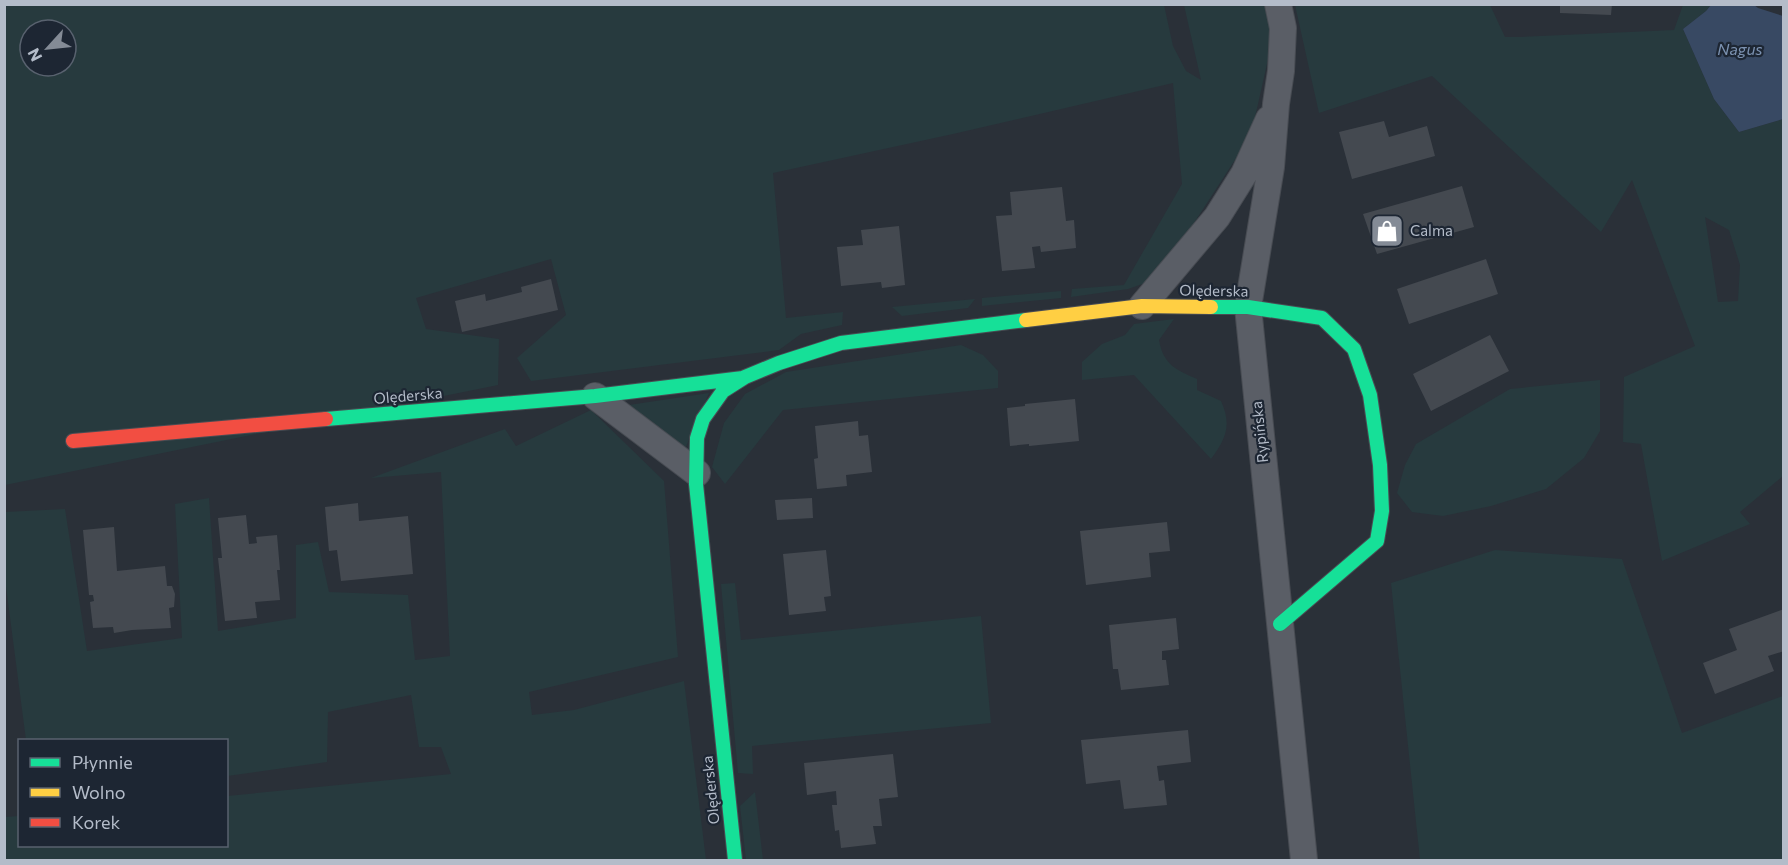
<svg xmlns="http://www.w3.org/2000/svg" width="1788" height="865" font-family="Commissioner,sans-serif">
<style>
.green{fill:#273a3e;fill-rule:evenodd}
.water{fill:#384963}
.building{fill:#444950}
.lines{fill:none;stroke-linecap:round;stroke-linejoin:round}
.street-casing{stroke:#484c53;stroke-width:28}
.fast-casing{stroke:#484c53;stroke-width:16}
.slow-casing{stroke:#484c53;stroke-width:16}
.jam-casing{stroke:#484c53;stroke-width:16}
.street{stroke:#5a5e66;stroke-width:26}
.fast{stroke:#16e098;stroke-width:14}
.slow{stroke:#ffcf43;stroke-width:14}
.jam{stroke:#f24e42;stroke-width:14}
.labels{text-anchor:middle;stroke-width:4.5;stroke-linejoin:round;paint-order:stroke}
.poi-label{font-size:15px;fill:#b4bcc9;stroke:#1d2633;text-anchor:start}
.street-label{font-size:15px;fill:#b4bcc9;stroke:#1d2633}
.water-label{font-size:16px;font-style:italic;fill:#7c92b1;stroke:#1d2633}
</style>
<rect width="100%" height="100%" fill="#2a3038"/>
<!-- green -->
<path class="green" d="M5,5H1164L1173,46L1186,71L1201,80L1184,5H1270L1271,10L1269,55L1253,126L1242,149L1168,263L1148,282L1128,289L1071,297L1072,289L1124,285L1182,184L1173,83L953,134L773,173L786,318L843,312L842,325L801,334L779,350L531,381L517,358L566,315L551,259L416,298L426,329L499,339L498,385L5,485ZM30,30H66V66H30Z
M1295,5H1490L1505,37H1521L1674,30L1683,5H1711L1706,11L1683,29L1714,99L1739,132L1783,119V476L1740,512L1750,524L1662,561L1641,444L1623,442L1624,377L1695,346L1632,180L1601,232L1432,76L1319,113ZM1705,217L1729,230L1740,265L1738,301L1718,302Z
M1061,291V298L982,306V298Z
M975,299L968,308L902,316L892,307Z
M1174,319L1159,340C1163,364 1176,370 1197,379V390L1221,401C1232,425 1226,439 1211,459L1134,375L1082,380V362L1102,344L1125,335L1134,324Z
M961,345L983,355L998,371V388L783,410L725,484L712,467L724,423L745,394L786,372Z
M1600,380V431L1584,458L1546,489L1491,506L1443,516L1412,512L1397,493L1405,465L1416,444L1510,389Z
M709,393L685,449L662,435L629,405Z
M591,410L664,481L678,657L529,692L532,715L574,710L684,681L706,860H5V817L19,816L20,846H226L227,796L451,774L441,747H419L411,695L328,712L327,762L227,776L226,740H26L5,579V512L65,509L87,651L182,638L175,504L209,498L218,631L296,618V545L318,542L329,592L408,595L415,660L450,656L441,472L371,478L505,429L516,446Z
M1495,550L1622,559L1682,733L1783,696V860H1420L1391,583Z
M735,583L741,640L981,616L991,723L752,746L753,774L738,773L721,584Z
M755,792L763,860H746L740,806Z"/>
<!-- water -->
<path class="water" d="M1711,5H1754L1758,8L1783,16V119L1739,132L1714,99L1683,29L1706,11Z"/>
<!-- building -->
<path class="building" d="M1560,4H1612L1611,15L1560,13Z
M1384,121L1389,137L1427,126L1435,156L1352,179L1339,132Z
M1462,186L1474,227L1377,254L1363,214Z
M1062,187L1066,221L1074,220L1076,248L1041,252L1040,246L1032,247L1035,268L1002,271L996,216L1012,215L1010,192Z
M899,226L905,285L882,288L881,282L841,286L837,247L863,245L861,230Z
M1486,259L1498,294L1409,324L1397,289Z
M551,279L558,310L462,332L455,301L485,294L486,301L522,292L521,287Z
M1490,335L1509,371L1431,411L1413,374Z
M1075,399L1079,441L1029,446V444L1010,446L1007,408L1025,406V404Z
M858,421L859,436L868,435L872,472L846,475L847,486L817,489L814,459L818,458L815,426Z
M812,498L813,518L777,520L775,500Z
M358,503L359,521L408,516L413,574L341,581L337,550L329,551L325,507Z
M246,515L249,544L257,543L256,537L277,535L280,570H277L280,600L255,602L257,618L225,621L218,558H222L218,518Z
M1167,522L1170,551L1149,553L1151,577L1086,585L1080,531Z
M114,527L117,571L165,566L167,586H172L175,594L174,607L169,608L171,628L132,630L114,633L113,627L93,628L90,602L94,601L93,595H89L83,530Z
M826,550L831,596L824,597L826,611L789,615L783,554Z
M1784,609V651L1768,656L1774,671L1715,694L1703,663L1737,650L1729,629Z
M1176,618L1179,649L1162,651V660H1166L1169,685L1121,690L1118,669H1113L1109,625Z
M1188,730L1191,762L1157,766L1159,781L1164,780L1167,805L1124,809L1120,780L1086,784L1081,740Z
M893,754L898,797L879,799L882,826H873L876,844L841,848L839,830L835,831L832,805H837L836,791L807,795L804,763Z"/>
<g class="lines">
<defs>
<path id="street" d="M1278,4L1283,28L1281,71L1276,104L1271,167L1248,307L1304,860
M1142,306L1217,217L1244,174L1269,119
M595,396L697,473"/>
<path id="fast" d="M1211,307H1248L1322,318L1354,349L1370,395L1380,465L1382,511L1377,541L1280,624
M326,419L595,396L743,378
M735,860L696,484L697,438L703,419L723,391L745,377L779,363L841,343L1026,320"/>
<path id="slow" d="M1026,320L1142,306L1211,307"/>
<path id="jam" d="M73,441L326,419"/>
</defs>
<!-- street casing -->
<use href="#street" class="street-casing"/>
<!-- fast casing -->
<use href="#fast" class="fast-casing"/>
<!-- slow casing -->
<use href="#slow" class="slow-casing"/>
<!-- jam casing -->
<use href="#jam" class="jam-casing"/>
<!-- street -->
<use href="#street" class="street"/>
<!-- fast -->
<use href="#fast" class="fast"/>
<!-- slow -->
<use href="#slow" class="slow"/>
<!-- jam -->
<use href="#jam" class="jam"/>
</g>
<!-- icons -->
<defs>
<symbol id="shop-square" viewBox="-11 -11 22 22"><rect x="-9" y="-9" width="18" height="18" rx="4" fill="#848b96" stroke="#1d2633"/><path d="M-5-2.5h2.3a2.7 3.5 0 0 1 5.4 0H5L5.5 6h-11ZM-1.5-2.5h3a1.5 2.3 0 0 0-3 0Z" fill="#fff"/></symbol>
</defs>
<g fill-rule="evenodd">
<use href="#shop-square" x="1368" y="212" width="38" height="38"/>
</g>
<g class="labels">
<!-- poi labels -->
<g class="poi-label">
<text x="1410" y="236">Calma</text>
</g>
<!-- street labels -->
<g class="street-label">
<text transform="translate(1214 291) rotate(1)" y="5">Olęderska</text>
<text transform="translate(408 396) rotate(-5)" y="5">Olęderska</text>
<text transform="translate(1260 432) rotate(-96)" y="5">Rypińska</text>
<text transform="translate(711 790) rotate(-96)" y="5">Olęderska</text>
</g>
<!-- water labels -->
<g class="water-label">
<text x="1740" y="55">Nagus</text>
</g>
</g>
<!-- border -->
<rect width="1788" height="865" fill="none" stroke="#b4bcc9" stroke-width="12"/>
<!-- legend -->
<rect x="18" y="739" width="210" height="108" fill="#1d2633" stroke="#59626f" stroke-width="1.5"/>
<rect x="30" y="758" width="30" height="9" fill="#16e098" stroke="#59626f" stroke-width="1.5"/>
<text x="72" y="769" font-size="18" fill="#b4bcc9">Płynnie</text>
<rect x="30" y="788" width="30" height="9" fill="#ffcf43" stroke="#59626f" stroke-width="1.5"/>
<text x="72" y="799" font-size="18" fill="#b4bcc9">Wolno</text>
<rect x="30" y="818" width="30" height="9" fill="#f24e42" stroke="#59626f" stroke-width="1.5"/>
<text x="72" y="829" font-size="18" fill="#b4bcc9">Korek</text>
<!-- north arrow -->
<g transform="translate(48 48) rotate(243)"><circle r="28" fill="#1d2633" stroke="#59626f" stroke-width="1.5"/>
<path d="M0-4.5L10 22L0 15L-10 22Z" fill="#848b96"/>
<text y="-9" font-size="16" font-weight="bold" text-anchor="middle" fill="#b4bcc9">N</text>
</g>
</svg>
